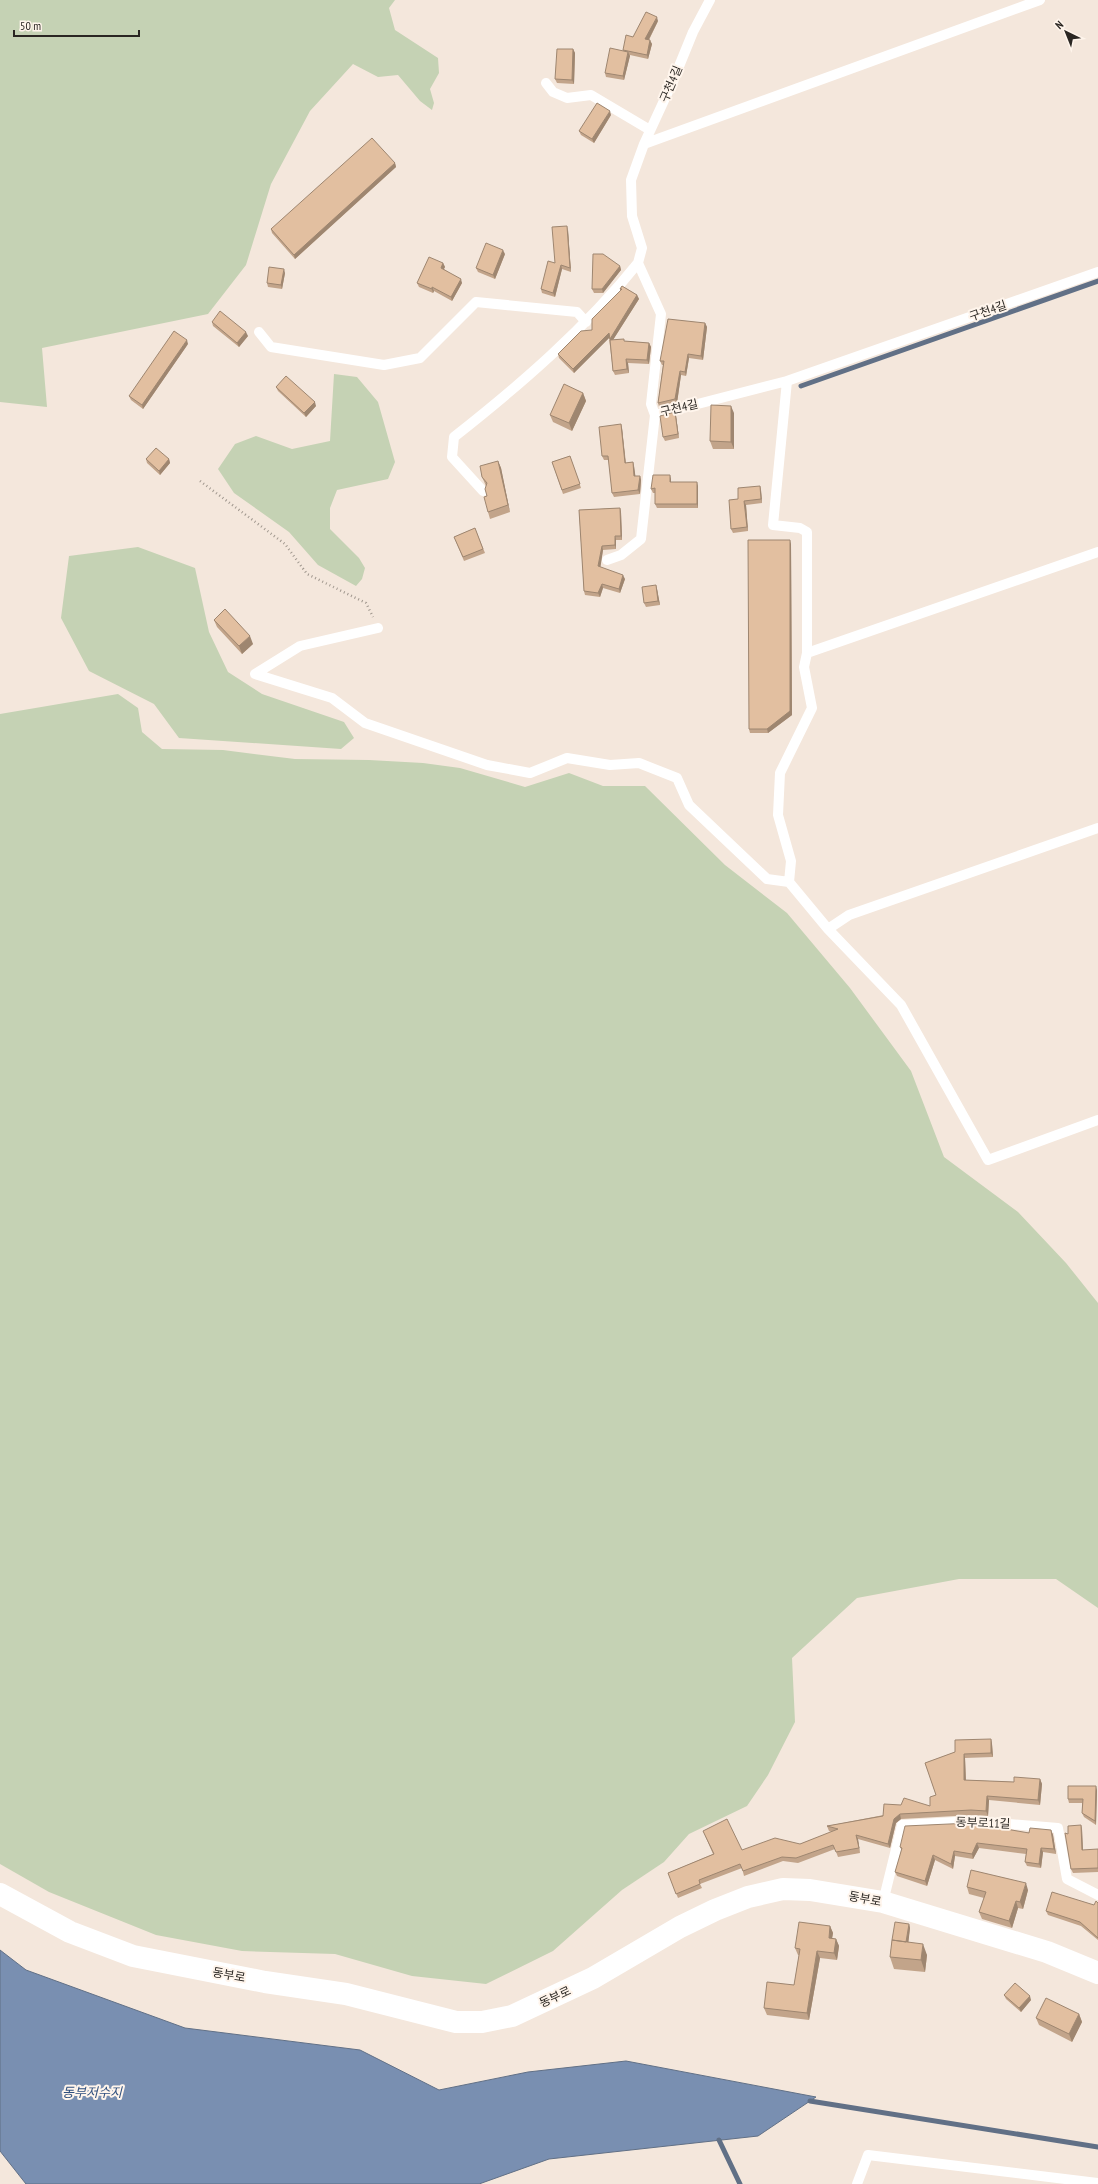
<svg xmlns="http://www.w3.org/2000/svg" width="1098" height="2184" font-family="'PT Sans Narrow','Noto Sans KR',sans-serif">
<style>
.green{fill:#c5d2b4}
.water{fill:#798fb1;stroke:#617086}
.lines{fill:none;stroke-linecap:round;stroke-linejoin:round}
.stream{stroke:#617086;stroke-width:5}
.path{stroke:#a0978e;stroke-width:2.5;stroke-dasharray:1 3;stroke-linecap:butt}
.lane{stroke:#fff;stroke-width:10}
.secondary{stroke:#fff;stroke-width:22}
.wall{fill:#c2a48a}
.shaded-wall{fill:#9e8670}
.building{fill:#e2bfa0;stroke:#9e8670}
.labels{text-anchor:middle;stroke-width:4;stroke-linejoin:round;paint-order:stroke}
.street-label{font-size:12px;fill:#2a2622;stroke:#fff5ec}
.water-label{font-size:13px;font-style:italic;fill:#30507f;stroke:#fff5ec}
</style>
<rect width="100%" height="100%" fill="#f4e7dc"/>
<!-- green -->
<path class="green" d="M0,0H395L389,8L395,30L438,58L439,73L430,89L434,103L432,110L420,101L398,75L378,77L353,64L310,111L271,184L246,265L208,314L42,348L47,407L0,402Z
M334,374L357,377L378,402L395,462L388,479L337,490L330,508V529L359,558L365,568L362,579L356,586L318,565L289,532L234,493L218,469L235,444L256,436L292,449L330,441Z
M138,547L195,568L209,632L228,672L262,694L344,722L354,738L341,749L179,738L154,704L89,671L61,618L69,556Z
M118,694L138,708L142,732L162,749L223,750L295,759L369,760L423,763L460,768L525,787L569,773L603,786H645L725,865L787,913L850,988L911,1071L944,1157L1018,1212L1066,1263L1098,1303V1608L1056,1579H959L857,1598L792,1658L795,1722L768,1775L747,1806L689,1834L664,1862L622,1890L553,1951L486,1984L412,1976L335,1954L242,1951L156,1935L49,1892L0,1864V714Z"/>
<!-- water -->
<path class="water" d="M0,1950L26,1970L185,2028L360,2050L439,2090L528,2072L626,2061L816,2097L758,2136L549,2159L479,2184H26L0,2151Z"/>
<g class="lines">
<!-- stream -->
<path class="stream" d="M801,386L1098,281
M810,2101L1098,2147
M719,2140L740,2184"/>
<!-- path -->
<path class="path" d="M200,481L285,544L307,574L366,603L373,617"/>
<!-- lane -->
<path class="lane" d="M710,0L693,32L673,81L644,144L631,180L632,216L642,248L638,263L661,314L651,404L655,415L787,381L1098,272
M546,83L553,92L567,98L591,95L650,130
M644,144L1040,0
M259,332L271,347L384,365L420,358L476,302L577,312L586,322
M787,381L773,525L800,528L807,532V653L804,667L812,708L780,773L778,815L791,861L789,882
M483,491L452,457L454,437C520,385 585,329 638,263
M607,560L621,555L641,539L655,415
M378,628L300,646L255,674L332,698L365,723L487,765L530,773L567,758L610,765L639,763L677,778L689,805L767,879L789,882L828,929L901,1005L988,1160L1098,1120
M807,653L1098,552
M828,929L849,915L1098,828
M883,1902L902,1825L973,1821L1058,1828L1067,1879L1098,1895
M857,2184L868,2155L1098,2183"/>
<!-- secondary -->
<path class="secondary" d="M0,1894L70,1932L133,1956L265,1982L346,1994L456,2022H482L512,2016L593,1978L680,1927L715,1910L748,1897L783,1889L810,1890L883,1902L1047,1952L1098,1973"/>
</g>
<!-- wall -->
<path class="wall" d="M658,21L649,40L652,44L648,59L630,55L624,80L606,77L605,73L623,50L633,37Z
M573,49L575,53L574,84L557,83L555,79Z
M611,115L594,143L581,135L579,131Z
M395,163L396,167L295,259L272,233L271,229Z
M568,230L571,272L562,269L555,297L542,293L541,289L555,263Z
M505,254L495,279L478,272L476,268Z
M443,263L445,267L444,269L462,283L452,301L434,291L433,293L419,287L417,283Z
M620,266L621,270L603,293H594L592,289Z
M285,273L282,289L268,287L267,283Z
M622,286L637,295L639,299L613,340L649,343L651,347L649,364L628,363L629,373L615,375L613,371L609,338L574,373L559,358L558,354L592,330L620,291V289Z
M212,322L248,336L239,347L213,326Z
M705,323L707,327L703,360L689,358L686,376L681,375L677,403L659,407L658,403L663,365H662L660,361Z
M188,344L143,409L131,400L129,396Z
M276,387L316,406L306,417L278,391Z
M583,393L586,401L572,431L553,422L550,415Z
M675,412L676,416L679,438L665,441L663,437Z
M734,413V449H713L710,441Z
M621,424L622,428L626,463L633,462L634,466L635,476H640L641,480L640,494L614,497L612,493L609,460H604L602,456Z
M570,456L581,488L563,494L552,462Z
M146,459H169L170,463L160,475L147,463Z
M498,461L501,468L510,512L490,519L488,512L486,486L482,477Z
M671,479V482L698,486V508H657L655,504V493H653L651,489Z
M760,486L761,490L762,503L746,505L748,531L733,533L731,529L738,499Z
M620,508L621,512L622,540H616V549L603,550L600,567L625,579L620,593L603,588L600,597L585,595L584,591L579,510Z
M475,528L485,553L464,561L454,537Z
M791,544L792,715L768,733H750L749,729Z
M656,585L657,589L660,605L646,607L644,603Z
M214,620L253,644L242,654L217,627Z
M991,1739L992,1744L993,1757L965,1758L966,1780L1014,1782L1040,1779L1042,1784L1040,1805L989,1800L988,1816L973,1815L901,1819L896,1823L890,1848L858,1839L860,1853L838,1857L835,1849L798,1863L783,1861L744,1876L742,1868L700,1884L702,1888L678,1898L668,1873L713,1854L703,1831L742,1850L800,1844L832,1832L829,1831L827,1826L930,1806L936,1795L925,1763Z
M1097,1790L1096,1825L1084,1817L1082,1813V1803H1069L1068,1799Z
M1081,1825L1082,1829L1083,1850L1098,1851V1872L1073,1873L1071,1869L1068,1834Z
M1051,1830L1053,1835L1056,1854L1043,1852L1041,1868L1027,1866L1025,1862L1026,1854L979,1848L973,1859L955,1856L953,1869L935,1860L927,1886L897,1876L895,1872L902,1851L900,1847Z
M967,1887L1028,1890L1023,1909L1018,1908L1012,1928L982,1919L979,1912L984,1898L969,1894Z
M1098,1903V1940L1081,1926L1048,1915L1046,1911L1094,1905Z
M909,1924L910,1928L908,1942L927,1955L925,1972L894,1969L890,1957L892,1940Z
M830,1926L833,1933L832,1938L836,1939L839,1946L837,1960L820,1958L809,2020L767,2015L764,2008L794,1985L799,1955H798L795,1948Z
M1004,1995L1031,2000L1021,2012L1006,1999Z
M1079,2014L1082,2022L1072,2042L1039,2025L1036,2018Z"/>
<!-- shaded-wall -->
<path class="shaded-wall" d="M657,17L658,21L647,43L645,39Z
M650,40L652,44L648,59L647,55Z
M573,49L575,53L574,84L572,80Z
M628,52L630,56L624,80L623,76Z
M610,111L611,115L594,143L592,139Z
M395,163L396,167L295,259L294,255Z
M567,226L568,230L571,272L570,268Z
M503,250L505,254L495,279L493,275Z
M443,263L445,267L442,272L441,268Z
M561,265L562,269L555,297L553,293Z
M620,266L621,270L603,293L602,289Z
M284,269L285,273L282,289L281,285Z
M461,279L462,283L452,301L451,297Z
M432,287L434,291L433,293L432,289Z
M637,295L639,299L611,343L610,339Z
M705,323L707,327L703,360L701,356Z
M246,332L248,336L239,347L237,343Z
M609,333L610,337L574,373L573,369Z
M187,340L188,344L143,409L142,405Z
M649,343L651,347L649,364L647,360Z
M688,354L689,358L686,376L685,372Z
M626,359L628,363L629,373L627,369Z
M680,371L681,375L677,403L675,399Z
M583,393L586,401L572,431L569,423Z
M315,402L316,406L306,417L304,413Z
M731,406L734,413V449L731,442Z
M675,412L676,416L679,438L678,434Z
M621,424L622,428L626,467L625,463Z
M169,459L170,463L160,475L159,471Z
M498,461L501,468L510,512L508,505Z
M633,462L634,466L636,480L634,476Z
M670,475L671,479V486L670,482Z
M640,476L641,480L640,494L638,490Z
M697,482L698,486V508L697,504Z
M760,486L761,490L762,503L761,499Z
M744,501L746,505L748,531L747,527Z
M620,508L621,512L622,540L621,536Z
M615,536L616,540V549L615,545Z
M790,540L791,544L792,715L768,733L767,729Z
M602,546L603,550L600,570L598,566Z
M623,575L625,579L620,593L619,589Z
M602,584L603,588L600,597L598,593Z
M656,585L657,589L660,605L658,601Z
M250,636L253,644L242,654L239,646Z
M991,1739L992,1744L993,1757L991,1753Z
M964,1754L965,1758L966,1784L964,1780Z
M1040,1779L1042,1784L1040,1805L1038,1800Z
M1096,1786L1097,1790L1096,1825L1095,1821Z
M987,1796L989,1800L988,1816L986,1811Z
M900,1814L901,1819L896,1823L890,1848L888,1844L894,1819Z
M1081,1825L1082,1829L1083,1854L1082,1850Z
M1051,1830L1053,1835L1056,1854L1054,1849Z
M856,1835L858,1839L860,1853L859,1848Z
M977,1843L979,1848L973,1859L972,1854Z
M1041,1848L1043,1852L1041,1868L1039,1864Z
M954,1851L955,1856L953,1869L951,1864Z
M933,1855L935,1860L927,1886L925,1881Z
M1026,1883L1028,1890L1023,1909L1020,1902Z
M1016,1901L1018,1908L1012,1928L1009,1921Z
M909,1924L910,1928L908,1946L906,1942Z
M830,1926L833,1933L831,1945L829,1938Z
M836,1939L839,1946L837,1960L834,1953Z
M923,1944L927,1955L925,1972L921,1960Z
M817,1951L820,1958L809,2020L807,2013Z
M1030,1996L1031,2000L1021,2012L1019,2008Z
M1079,2014L1082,2022L1072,2042L1069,2034Z"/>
<!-- building -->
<path class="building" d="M646,12L657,17L645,39L650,40L647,55L623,50L626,35L633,37Z
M610,48L628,52L623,76L605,73Z
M557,49H573L572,80L555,79Z
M597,103L610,111L592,139L579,131Z
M372,138L395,163L294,255L271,229Z
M567,226L570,268L561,265L553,293L541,289L548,261L555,263L552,227Z
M486,243L503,250L493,275L476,268Z
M593,254H603L620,266L602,289H592Z
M429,257L443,263L441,268L461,279L451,297L432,287V289L417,283Z
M269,267L284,269L281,285L267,283Z
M622,286L637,295L610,339L609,333L573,369L558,354L581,331L592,330V319L622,289H620Z
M220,311L246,332L237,343L212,322Z
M668,319L705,323L701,356L688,354L685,372L680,371L675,399L658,403L664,361H660Z
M174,331L187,340L142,405L129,396Z
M624,339V341L649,343L647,360L626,359L627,369L613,371L610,340Z
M286,376L315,402L304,413L276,387Z
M564,384L583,393L569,423L550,415Z
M711,405L731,406V442L710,441Z
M675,412L678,434L663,437L660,416Z
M621,424L625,463L633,462L634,476H640L638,490L612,493L608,456H602L599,427Z
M156,448L169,459L159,471L146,459Z
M570,456L580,484L562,490L552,462Z
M498,461L508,505L488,512L484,497L487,496L485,489L487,483L482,477L480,466Z
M653,475H670V482H697V504H655V488L651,489Z
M760,486L761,499L744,501L747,527L731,529L729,500L738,499V488Z
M620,508L621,536H615V545L602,546L598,566L623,575L619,589L602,584L598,593L584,591L579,510Z
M475,528L483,549L463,557L454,537Z
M748,540H790V711L767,729H749Z
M656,585L658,601L644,603L642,587Z
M225,609L250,636L239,646L214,620Z
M991,1739V1753L964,1754V1780L1014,1782V1777L1040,1779L1038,1800L987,1796L986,1811L971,1810L900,1814L894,1819L888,1844L856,1835L859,1848L836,1852L833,1845L796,1858L782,1857L743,1871L740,1864L699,1880L700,1884L676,1894L668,1873L714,1854L703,1831L727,1819L742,1850L775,1838L800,1844L838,1829L827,1826L883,1816L884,1804L901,1805L904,1798L930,1806V1797L936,1795L925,1763L955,1752V1740Z
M1068,1786H1096L1095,1821L1082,1813L1083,1799H1068Z
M971,1823L1029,1833L1030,1828L1051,1830L1054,1849L1041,1848L1039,1864L1025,1862L1027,1849L977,1843L972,1854L954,1851L951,1864L933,1855L925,1881L895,1872L902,1848L900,1847L905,1826Z
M1081,1825L1082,1850L1098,1849V1868L1071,1869L1065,1833L1068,1834V1826Z
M971,1870L1026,1883L1020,1902L1016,1901L1009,1921L979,1912L986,1892L967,1887Z
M1052,1892L1094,1905L1096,1901L1098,1903V1938L1080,1922L1046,1911Z
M799,1922L830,1926L829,1938L836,1939L834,1953L817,1951L807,2013L764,2008L767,1982L794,1985L800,1949L795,1948Z
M895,1922L909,1924L906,1942L892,1940Z
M892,1940L923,1944L921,1960L890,1957Z
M1015,1983L1030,1996L1019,2008L1004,1995Z
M1046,1998L1079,2014L1069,2034L1036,2018Z"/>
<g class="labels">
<!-- street labels -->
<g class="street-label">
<text transform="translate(671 84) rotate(-67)" y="4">구천4길</text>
<text transform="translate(988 311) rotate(-19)" y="4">구천4길</text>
<text transform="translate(679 408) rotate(-13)" y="4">구천4길</text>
<text transform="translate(983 1823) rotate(2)" y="4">동부로11길</text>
<text transform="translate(865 1899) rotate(11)" y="4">동부로</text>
<text transform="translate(229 1975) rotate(10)" y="4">동부로</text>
<text transform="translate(555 1997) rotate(-25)" y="4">동부로</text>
</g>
<!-- water labels -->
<g class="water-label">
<text x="92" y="2097">동부저수지</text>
</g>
</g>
<!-- north arrow -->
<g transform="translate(1066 32) rotate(317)" stroke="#fff5ec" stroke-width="3" paint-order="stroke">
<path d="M0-3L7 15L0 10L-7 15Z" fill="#2a2622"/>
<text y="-6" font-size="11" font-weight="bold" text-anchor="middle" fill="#2a2622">N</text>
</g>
<!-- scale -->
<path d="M14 30v6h125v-6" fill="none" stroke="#2a2622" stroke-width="2"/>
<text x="20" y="30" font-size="12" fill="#2a2622" stroke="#fff5ec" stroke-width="3" paint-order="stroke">50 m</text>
</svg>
